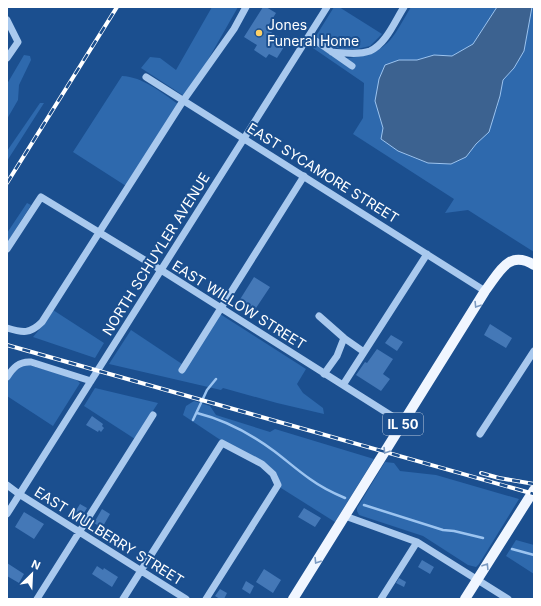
<svg xmlns="http://www.w3.org/2000/svg" width="541" height="606" font-family="Inter,sans-serif">
<style>
.green{fill:#2e69ad}
.water{fill:#3c6290;stroke:#9cc4f0}
.lines{fill:none;stroke-linecap:round;stroke-linejoin:round}
.stream{stroke:#9cc4f0;stroke-width:2.5}
.building{fill:#4478b7}
.minor{stroke:#a9c9ee;stroke-width:7}
.major{stroke:#f0f6ff;stroke-width:10}
.rail-casing{stroke:#fff;stroke-width:4}
.rail{stroke:#1b4f8f;stroke-width:2.5;stroke-dasharray:8;stroke-linecap:butt}
.oneway{stroke:#7b9ac1}
.poi-dot{fill:#ffd166;stroke:#1b4f8f;stroke-width:1.5}
.labels{text-anchor:middle;stroke-width:4;stroke-linejoin:round;paint-order:stroke}
.shield{fill:#1b4f8f;stroke:#bbcadd;stroke-width:1}
.shield-label{font-size:13px;font-weight:bold;fill:#fff}
.poi-label{font-size:14px;fill:#fff;stroke:#1b4f8f;text-anchor:start}
.street-label{font-size:14px;fill:#fff;stroke:#1b4f8f}
</style>
<rect width="100%" height="100%" fill="#1b4f8f"/>
<!-- green -->
<path class="green" d="M212,7H238L205,65L184,96L141,68L150,57L160,58L176,70Z
M334,7H339L382,34L370,46L357,49H343L330,47L316,36Z
M411,7H497L473,44L452,56L434,55L417,60H399L380,119L383,128L398,151L414,158L428,163L451,164L466,157L476,144L497,109L503,80L514,68L524,51L532,7H534V252L468,210L445,213L454,199L353,134L363,118L364,83L310,46L313,44C321,47 327,54 335,56C340,59 350,58 356,57C390,52 395,33 411,7Z
M24,55L30,56L31,60L19,85L18,100L7,119V84Z
M122,76C143,77 161,92 178,104L126,186L73,152Z
M40,103H44L7,161V151Z
M27,203L31,205L7,243V233Z
M53,310L104,343L95,358L33,337L44,324Z
M220,314L306,369L297,384L303,393L323,408L324,414L277,403L223,388L221,390L109,364L131,330L182,364Z
M25,364L74,378L80,383L53,426L7,396C7,376 9,376 25,364Z
M95,388L158,403L135,439L84,406Z
M194,401L210,406L216,415L270,432L275,429L374,459L335,522L281,488L277,474L268,465L222,441L183,415L186,406Z
M385,462L394,463L400,471L436,475L519,499L479,564L476,567L468,565L423,536L359,515L357,511V508Z
M516,540L534,545V574L506,556Z"/>
<!-- water -->
<path class="water" d="M497,7H532L524,51L514,68L503,80L500,96L489,132L476,144L466,157L451,164L428,163L398,151L381,139L383,128L375,101L379,79L385,65L399,60H417L434,55L452,56L473,44Z"/>
<g class="lines">
<!-- stream -->
<path class="stream" d="M197,413C225,420 251,434 274,451C286,460 297,470 310,479C321,487 333,493 345,498
M193,420L207,390L216,379
M364,505L443,530L454,531L483,538
M512,549L534,555"/>
</g>
<!-- building -->
<path class="building" d="M263,7H266L276,13L266,29L287,42L277,58L269,54L266,58L254,50L257,45L244,37Z
M254,277L270,287L254,311L239,301Z
M490,324L512,338L506,348L484,335Z
M391,335L403,342L397,351L385,343Z
M377,349L393,359L383,374L390,379L381,391L356,375L365,362L367,363Z
M92,416L103,424L102,426L104,428L101,432L99,430L98,432L86,425Z
M80,504L87,508L82,516L75,512Z
M304,508L321,518L315,527L298,517Z
M102,509L110,514L102,528L94,523Z
M24,512L44,524L34,539L15,527Z
M422,560L434,567L430,574L418,567Z
M7,563L24,574L19,583L7,576Z
M97,566L103,570L104,568L118,577L112,587L92,574Z
M264,569L281,580L273,593L256,582Z
M399,578L406,582L404,587L396,583Z
M246,581L254,586L250,594L242,589Z
M220,589L227,593L224,599H220L215,596Z"/>
<g class="lines">
<!-- minor -->
<path class="minor" d="M7,20L18,42L7,58
M309,36L352,66
M332,52C344,53 359,55 370,51C386,44 395,21 404,7
M146,77L485,291
M7,249L41,197L161,270L403,423
M319,316L344,338L337,356L324,374
M7,328C23,333 30,334 42,322L183,101L234,29L246,7
M344,338L364,352
M182,370L304,176
M7,377C13,368 19,361 31,362L91,381
M343,385L427,254
M480,434L534,351
M7,485L19,494L186,599
M7,514L327,7
M345,516L417,542L508,599
M37,599L153,415
M123,599L222,443L262,464L273,474L278,485L206,599
M381,599L417,542"/>
<!-- major -->
<path class="major" d="M293,599L485,291C499,273 508,249 534,265
M465,599L534,490"/>
<defs>
<path id="rail" d="M7,183L117,7
M7,345L534,494
M481,473L499,478L534,484"/>
</defs>
<!-- rail casing -->
<use href="#rail" class="rail-casing"/>
<!-- rail -->
<use href="#rail" class="rail"/>
</g>
<!-- one-way arrows -->
<defs><path id="oneway-chevron" d="M-2-3.5L2.5 0L-2 3.5" fill="none" stroke-width="1.6" stroke-linecap="round" stroke-linejoin="round"/></defs>
<g class="oneway">
<use href="#oneway-chevron" transform="translate(477 305) rotate(122)"/>
<use href="#oneway-chevron" transform="translate(386 451) rotate(122)"/>
<use href="#oneway-chevron" transform="translate(317 561) rotate(122)"/>
<use href="#oneway-chevron" transform="translate(486 566) rotate(-58)"/>
</g>
<!-- markers -->
<circle class="poi-dot" cx="259" cy="33" r="4"/>
<g class="labels">
<!-- shield labels -->
<rect class="shield" x="383" y="413" width="40" height="22" rx="3"/>
<g class="shield-label">
<text x="403" y="429">IL 50</text>
</g>
<!-- poi labels -->
<g class="poi-label">
<text x="267" y="30">Jones<tspan x="267" dy="16">Funeral Home</tspan></text>
</g>
<!-- street labels -->
<g class="street-label">
<text transform="translate(323 173) rotate(32)" y="5">EAST SYCAMORE STREET</text>
<text transform="translate(156 254) rotate(-58)" y="5">NORTH SCHUYLER AVENUE</text>
<text transform="translate(239 305) rotate(32)" y="5">EAST WILLOW STREET</text>
<text transform="translate(109 536) rotate(32)" y="5">EAST MULBERRY STREET</text>
</g>
</g>
<!-- border -->
<rect width="541" height="606" fill="none" stroke="#ffffff" stroke-width="16"/>
<!-- north arrow -->
<g transform="translate(32 574) rotate(24)" stroke="#1b4f8f" stroke-width="3" paint-order="stroke">
<path d="M0-3L7 15L0 10L-7 15Z" fill="#ffffff"/>
<text y="-6" font-size="11" font-weight="bold" text-anchor="middle" fill="#ffffff">N</text>
</g>
</svg>
